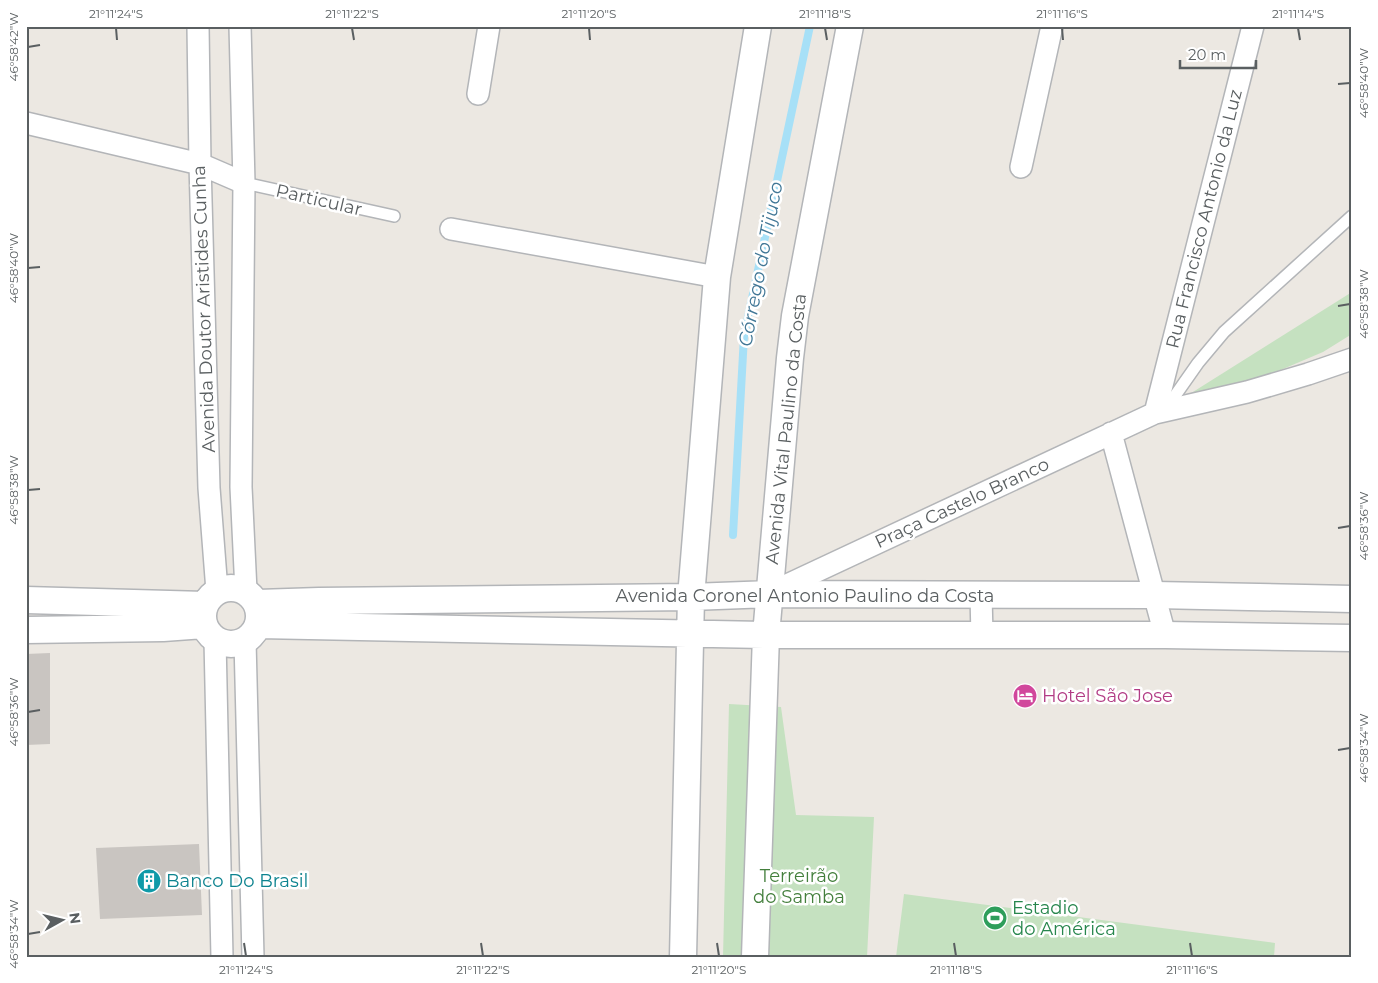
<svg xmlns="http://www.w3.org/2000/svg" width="1378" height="983" font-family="Montserrat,sans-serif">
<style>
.green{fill:#c5e1c0}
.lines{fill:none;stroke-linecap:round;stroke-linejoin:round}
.stream{stroke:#a7e0f7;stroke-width:8}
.building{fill:#c9c5c1}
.service-casing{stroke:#b3b5b8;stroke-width:14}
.minor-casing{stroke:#b3b5b8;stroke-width:24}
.tertiary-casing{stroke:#b3b5b8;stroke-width:29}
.service{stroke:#fff;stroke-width:11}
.minor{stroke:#fff;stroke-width:21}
.tertiary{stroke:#fff;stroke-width:26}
.ticks{fill:none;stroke:#5a5f61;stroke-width:2}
.labels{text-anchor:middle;stroke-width:5;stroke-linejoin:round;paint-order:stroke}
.street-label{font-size:18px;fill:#5a5f61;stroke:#fff}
.hotel-label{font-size:18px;fill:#b23c85;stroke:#fff;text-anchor:start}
.park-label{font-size:18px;fill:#437f3c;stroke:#fff}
.culture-label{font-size:18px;fill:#0d838f;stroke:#fff;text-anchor:start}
.leisure-label{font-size:18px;fill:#27864d;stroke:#fff;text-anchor:start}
.water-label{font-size:19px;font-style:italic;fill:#417796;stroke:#fff}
.neatline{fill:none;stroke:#5a5f61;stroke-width:2}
.ticks-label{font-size:12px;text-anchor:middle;fill:#5a5f61}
</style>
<rect width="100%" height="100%" fill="#ece8e2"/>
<!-- green -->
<path class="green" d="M1352,292V334L1323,352L1245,385L1177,402Z
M729,704L781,707L796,815L874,817L867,957H723Z
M904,894L1275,943L1274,957H896Z"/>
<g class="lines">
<!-- stream -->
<path class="stream" d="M733,535L744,336L810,26"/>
</g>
<!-- building -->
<path class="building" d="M50,653V744L26,745V654Z
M199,844L202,915L100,919L96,848Z"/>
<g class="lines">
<defs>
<path id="service" d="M244,183L394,216
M1165,410L1198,363L1224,332L1352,216"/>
<path id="minor" d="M198,26L200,164L209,488L217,591
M240,26L244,183L241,487L246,591
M478,94L489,26
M26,123L200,164L244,183
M1021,167L1052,26
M451,229L717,277
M1155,413L1253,26
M1111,433L1165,635
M770,593L1155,413L1247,392L1308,374L1352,359
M981,595L982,636
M215,640L222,957
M245,641L253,957"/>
<path id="tertiary" d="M203 616a28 28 0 1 1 56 0a28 28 0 1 1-56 0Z
M26,600L205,605
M258,603L319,601L691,597L769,594L1155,595L1352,599
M259,625L766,635H1165L1352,638
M26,630L163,628L204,625
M683,957L691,597L717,277L758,26
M755,957L766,635L790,358L795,316L850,26"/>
</defs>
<!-- service casing -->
<use href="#service" class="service-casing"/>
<!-- minor casing -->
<use href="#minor" class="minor-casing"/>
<!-- tertiary casing -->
<use href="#tertiary" class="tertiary-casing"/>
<!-- service -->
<use href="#service" class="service"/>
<!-- minor -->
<use href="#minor" class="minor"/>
<!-- tertiary -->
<use href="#tertiary" class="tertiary"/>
</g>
<!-- ticks -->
<path class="ticks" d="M116,28L117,40M352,28L354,40M589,28L590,40M825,28L827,40M1062,28L1063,40M1298,28L1300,40M28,47L40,45M1338,84L1350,83M28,268L40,267M1338,306L1350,304M28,490L40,489M1338,528L1350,526M28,712L40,710M1338,750L1350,748M28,934L40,932M244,943L246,956M481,943L483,956M717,943L719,956M954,943L956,956M1190,943L1192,956"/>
<!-- icons -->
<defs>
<symbol id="hotel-disc" viewBox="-11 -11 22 22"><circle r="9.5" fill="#d1479c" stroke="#fff"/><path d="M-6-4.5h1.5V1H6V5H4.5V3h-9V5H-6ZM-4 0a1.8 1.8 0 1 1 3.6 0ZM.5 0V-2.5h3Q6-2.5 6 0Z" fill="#fff"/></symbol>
<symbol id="building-disc" viewBox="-11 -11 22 22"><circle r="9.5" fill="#0f9aa8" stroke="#fff"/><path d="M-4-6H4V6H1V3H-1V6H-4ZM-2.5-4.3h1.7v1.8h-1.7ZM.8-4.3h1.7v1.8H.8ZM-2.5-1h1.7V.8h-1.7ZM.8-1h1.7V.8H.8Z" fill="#fff"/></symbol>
<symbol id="stadium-disc" viewBox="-11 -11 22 22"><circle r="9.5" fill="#2e9e5b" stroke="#fff"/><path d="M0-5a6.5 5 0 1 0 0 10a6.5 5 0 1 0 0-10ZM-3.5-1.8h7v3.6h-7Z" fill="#fff"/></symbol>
</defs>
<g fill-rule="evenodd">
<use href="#hotel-disc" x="1011" y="682" width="28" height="28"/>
<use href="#building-disc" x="135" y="867" width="28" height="28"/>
<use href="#stadium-disc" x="981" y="904" width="28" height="28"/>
</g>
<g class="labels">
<!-- street labels -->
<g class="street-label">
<text transform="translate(319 200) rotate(13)" y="6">Particular</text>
<text transform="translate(1204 219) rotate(-76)" y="6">Rua Francisco Antonio da Luz</text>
<text transform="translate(204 309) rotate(-92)" y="6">Avenida Doutor Aristides Cunha</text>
<text transform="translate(786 429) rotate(-84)" y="6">Avenida Vital Paulino da Costa</text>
<text transform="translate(962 503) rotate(-25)" y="6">Praça Castelo Branco</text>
<text x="805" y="602">Avenida Coronel Antonio Paulino da Costa</text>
</g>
<!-- hotel labels -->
<g class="hotel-label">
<text x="1042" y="702">Hotel São Jose</text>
</g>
<!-- park labels -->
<g class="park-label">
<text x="799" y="882">Terreirão<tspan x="799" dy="21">do Samba</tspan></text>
</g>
<!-- culture labels -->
<g class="culture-label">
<text x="166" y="887">Banco Do Brasil</text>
</g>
<!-- leisure labels -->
<g class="leisure-label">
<text x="1012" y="914">Estadio<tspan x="1012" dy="21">do América</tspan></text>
</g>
<!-- water labels -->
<g class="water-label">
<text transform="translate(760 264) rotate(-79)" y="7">Córrego do Tijuco</text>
</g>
</g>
<!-- border -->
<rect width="1378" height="983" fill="none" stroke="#ffffff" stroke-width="55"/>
<!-- north arrow -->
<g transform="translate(62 920) rotate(82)" stroke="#ffffff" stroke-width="4" paint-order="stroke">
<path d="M0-4L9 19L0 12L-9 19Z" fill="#5a5f61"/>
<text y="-8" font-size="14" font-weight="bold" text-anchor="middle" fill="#5a5f61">N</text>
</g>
<!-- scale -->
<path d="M1180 60v8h76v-8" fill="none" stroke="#5a5f61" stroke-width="2.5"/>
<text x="1188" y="60" font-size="15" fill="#5a5f61" stroke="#ffffff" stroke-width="4" paint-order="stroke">20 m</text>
<rect x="28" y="28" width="1322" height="928" class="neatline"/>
<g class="ticks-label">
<text x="116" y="18">21°11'24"S</text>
<text x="352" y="18">21°11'22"S</text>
<text x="589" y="18">21°11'20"S</text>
<text x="825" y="18">21°11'18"S</text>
<text x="1062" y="18">21°11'16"S</text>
<text x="1298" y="18">21°11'14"S</text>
<text transform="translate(14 47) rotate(-90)" y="4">46°58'42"W</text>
<text transform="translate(1364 83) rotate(-90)" y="4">46°58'40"W</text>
<text transform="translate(14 268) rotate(-90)" y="4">46°58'40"W</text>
<text transform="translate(1364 304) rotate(-90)" y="4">46°58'38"W</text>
<text transform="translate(14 490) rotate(-90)" y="4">46°58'38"W</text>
<text transform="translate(1364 526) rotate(-90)" y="4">46°58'36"W</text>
<text transform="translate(14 712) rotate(-90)" y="4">46°58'36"W</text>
<text transform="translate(1364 748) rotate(-90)" y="4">46°58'34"W</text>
<text transform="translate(14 934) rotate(-90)" y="4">46°58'34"W</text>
<text x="246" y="974">21°11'24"S</text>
<text x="483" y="974">21°11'22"S</text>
<text x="719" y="974">21°11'20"S</text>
<text x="956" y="974">21°11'18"S</text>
<text x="1192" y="974">21°11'16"S</text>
</g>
</svg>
